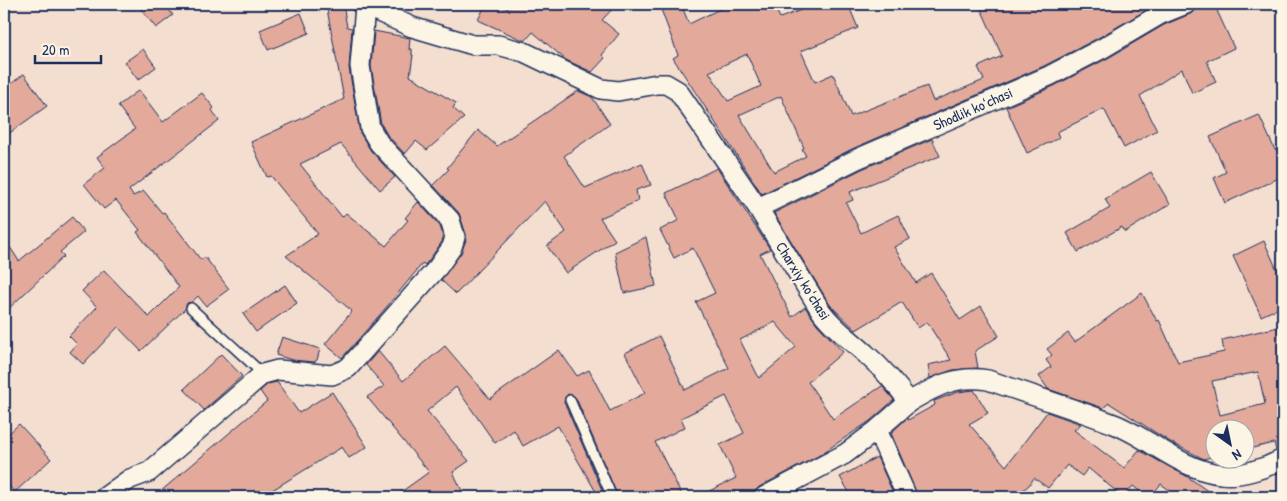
<svg xmlns="http://www.w3.org/2000/svg" width="1287" height="501" font-family="'Patrick Hand',sans-serif">
<style>
.building{fill:#e3aa9c;stroke:#1b2f5e;fill-rule:evenodd}
.lines{fill:none;stroke-linecap:round;stroke-linejoin:round}
.lane-casing{stroke:#1b2f5e;stroke-width:12}
.street-casing{stroke:#1b2f5e;stroke-width:22}
.lane{stroke:#fcf5e5;stroke-width:9}
.street{stroke:#fcf5e5;stroke-width:19}
.labels{text-anchor:middle;stroke-width:4;stroke-linejoin:round;paint-order:stroke}
.street-label{font-size:15px;fill:#1b2f5e;stroke:#fcf5e5}
</style>
<rect width="100%" height="100%" fill="#f4decf"/>
<filter id="ink" filterUnits="userSpaceOnUse"><feTurbulence type="fractalNoise" baseFrequency=".02" numOctaves="2"/><feDisplacementMap in="SourceGraphic" scale="10" xChannelSelector="R" yChannelSelector="G"/><feConvolveMatrix kernelMatrix="1 2 1 2 8 2 1 2 1" color-interpolation-filters="sRGB"/></filter>
<g filter="url(#ink)">
<!-- building -->
<path class="building" d="M137,4H164L173,15L156,28Z
M326,4H343L347,27L352,28L349,68L360,133L371,151L395,177L380,190L341,144L300,164L342,217L346,213L386,246L408,220L405,218L418,202L440,226L443,237L442,242L429,260L425,265L423,263L384,310L342,358L325,344L352,311L286,256L318,234L271,176L267,177L251,142L344,99Z
M486,4H498L508,9L514,4H617L602,20L619,34L602,55L605,58L592,72L566,60L533,32L525,41L478,20Z
M659,4H681L689,24L730,4H773L780,18L817,4H848L858,28L801,51L815,82L833,74L851,116L927,86L933,101L984,80L978,67L1002,56L979,4H1157L1098,38L1044,66L852,149L762,194L673,58L678,55ZM747,54L761,86L728,101L709,72ZM781,96L804,148L802,149L806,156L774,172L739,115Z
M1199,4H1214L1234,48L1207,61L1216,82L1192,93L1182,69L1140,96L1157,130L1124,148L1104,109L1057,132L1059,138L1027,153L1006,107L1054,86L1108,58L1164,25L1190,14L1195,11Z
M301,13L309,33L268,50L260,30Z
M374,31L410,38L409,49H412V55H413L410,76L456,103L453,108L464,118L427,150L416,141L405,154L388,136L381,124L371,66Z
M143,49L156,67L138,80L125,62Z
M24,74L47,106L4,137V89Z
M139,90L163,122L202,93L214,108L212,110L219,121L129,190L133,196L144,191L162,213L164,212L201,260L205,257L229,289L206,306L198,296L192,302L187,303L185,309L141,351L118,327L83,364L70,352L77,344L69,336L97,307L82,291L104,270L149,317L179,287L137,232L140,230L116,200L104,209L84,184L105,168L97,157L135,129L118,106Z
M578,91L592,97L610,124L564,156L585,188L642,163L651,185L636,190L638,201L600,218L615,240L566,273L547,246L566,232L545,201L456,294L441,280L461,253L466,240V234L459,213L433,185L449,169L447,168L478,130L497,146Z
M1259,115L1275,150L1283,146V176L1225,203L1214,178L1226,172L1210,137Z
M932,139L940,156L850,192L853,200L846,203L861,233L898,215L910,239L894,247L916,283L931,273L960,320L981,306L999,336L975,351L978,368L953,370L930,378L928,365L951,360L927,322L918,328L902,302L856,330L830,305L774,213L862,169Z
M717,168L770,249L760,254L792,317L805,307L817,324L843,352L808,382L833,419L882,386L894,400L870,421L818,456L759,487L754,492L743,497H697L736,478L720,445L744,433L726,396L681,418L685,427L655,442L683,497H618L576,398L573,395L568,394L565,397L564,402L605,497H599L558,426L523,446L514,430L495,443L456,387L427,411L469,461L453,472L465,497H394L429,472L367,397L384,386L366,365L378,351L403,381L445,346L490,399L559,350L577,376L589,370L610,411L645,393L625,353L659,336L685,390L729,368L696,302L715,293L693,248L674,258L660,230L679,220L666,193ZM775,322L796,347L759,378L740,340Z
M1151,172L1170,204L1125,232L1122,227L1078,252L1067,233L1110,208L1105,199Z
M72,217L84,232L60,252L64,256L4,313V238L19,261Z
M646,237L656,286L624,293L615,252Z
M1264,241L1283,283V306L1261,316L1233,256Z
M285,285L297,303L256,332L243,314Z
M1142,293L1157,321L1159,320L1178,362L1224,352L1222,340L1278,327L1283,353V448L1276,450L1274,443L1244,450V428H1214V456L1204,459L1172,443L1109,403L1103,408L1048,389L1039,376L1051,367L1046,360L1052,355L1047,349L1068,333L1075,342ZM1258,372L1265,404L1220,415L1212,381Z
M282,337L320,349L317,360L314,362L292,360L276,355Z
M221,354L242,376L204,410L184,389Z
M277,382L299,413L332,392L367,447L349,458L342,447L261,497H154L267,401L260,391L268,384Z
M974,390L988,413L969,424L1006,466L1047,412L1081,424L1074,430L1124,468L1139,450L1188,477L1216,497H1179L1161,484L1150,497H1147L1133,486L1123,497L1088,468L1082,476L1067,465L1048,488L1034,478L1029,485L1015,497H918L891,433L907,418L908,420L935,405L934,401L958,392Z
M19,424L51,459L15,492L4,481V438Z
M877,457L895,497H852L840,477Z"/>
<g class="lines">
<defs>
<path id="lane" d="M191,308L263,374
M570,400L612,497"/>
<path id="street" d="M361,4L412,27L473,45H498L524,52L601,89L618,91L657,84H666L678,91L758,208L821,311C834,329 851,340 867,355C883,369 896,384 909,402C936,386 956,375 988,380C1030,395 1073,408 1114,424C1150,438 1181,470 1221,474C1240,477 1266,468 1283,459
M758,208L857,159L1049,76L1103,48L1159,15L1186,4
M105,497L130,479L149,472L263,374L278,370L332,375L348,368L438,267L452,247L455,237L450,220L379,143L370,128L360,66L365,6
M764,497L845,454L877,430
M907,497L877,430L909,402"/>
</defs>
<!-- lane casing -->
<use href="#lane" class="lane-casing"/>
<!-- street casing -->
<use href="#street" class="street-casing"/>
<!-- lane -->
<use href="#lane" class="lane"/>
<!-- street -->
<use href="#street" class="street"/>
</g>
</g>
<g class="labels">
<!-- street labels -->
<g class="street-label">
<text transform="translate(973 109) rotate(-24)" y="5">Shodlik koʻchasi</text>
<text transform="translate(803 281) rotate(58)" y="5">Charxiy koʻchasi</text>
</g>
</g>
<!-- margin -->
<rect width="1287" height="501" fill="none" stroke="#fcf5e5" stroke-width="20"/>
<rect x="10" y="10" width="1267" height="481" fill="none" stroke="#1b2f5e" stroke-width="2" filter="url(#ink)"/>
<!-- north arrow -->
<g transform="translate(1230 444) rotate(147)"><circle r="24" fill="#fcf5e5" stroke="#a2a6af"/>
<path d="M0-4L9 19L0 12L-9 19Z" fill="#1b2f5e"/>
<text y="-8" font-size="14" font-weight="bold" text-anchor="middle" fill="#1b2f5e">N</text>
</g>
<!-- scale -->
<path d="M35 55v8h66v-8" fill="none" stroke="#1b2f5e" stroke-width="2.5"/>
<text x="42" y="55" font-size="15" fill="#1b2f5e" stroke="#fcf5e5" stroke-width="4" paint-order="stroke">20 m</text>
</svg>
